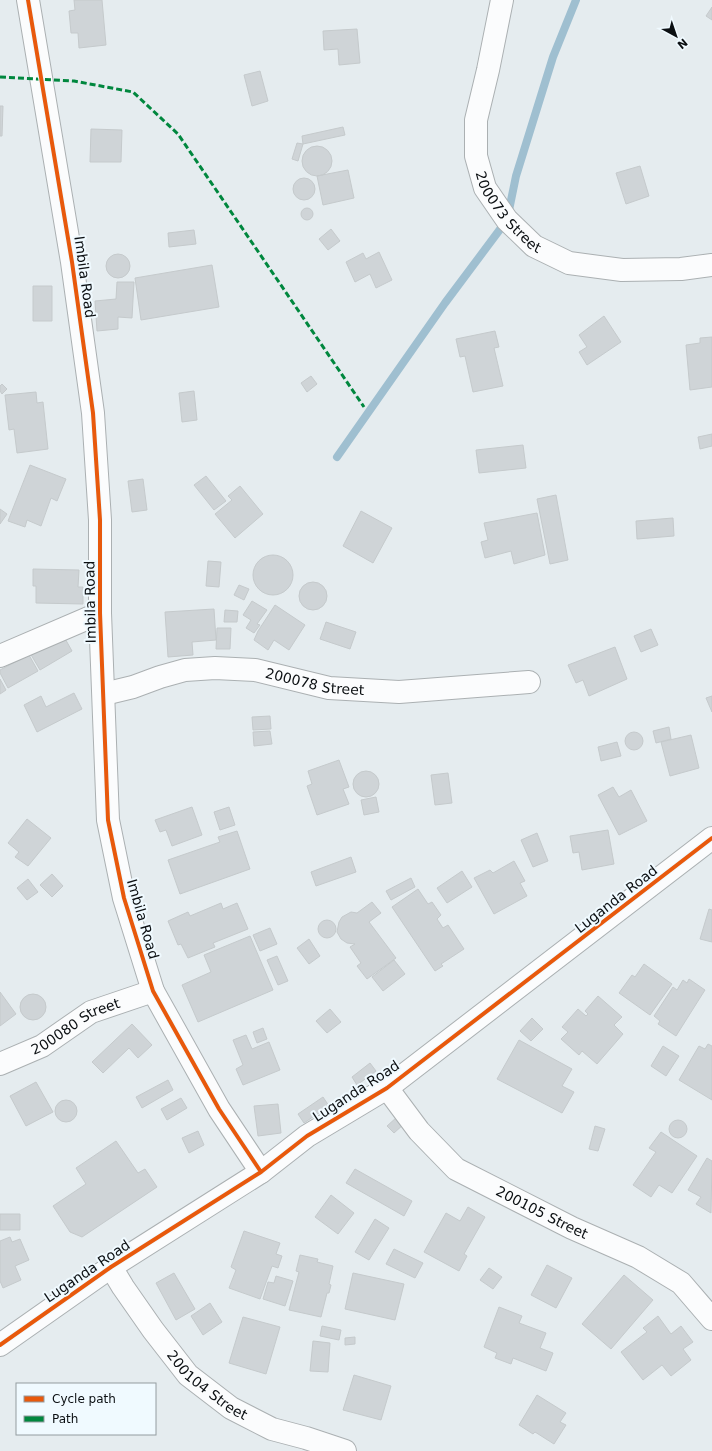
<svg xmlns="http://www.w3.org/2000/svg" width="712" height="1451" font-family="'DejaVu Sans',sans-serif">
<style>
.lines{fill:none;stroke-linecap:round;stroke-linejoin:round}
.stream{stroke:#9fbfd0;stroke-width:8}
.building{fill:#cfd4d7;stroke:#c5cacc}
.minor-casing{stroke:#abb0b2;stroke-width:24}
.minor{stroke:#fbfcfd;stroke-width:22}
.quiet{stroke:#00873e;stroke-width:3;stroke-dasharray:6 3;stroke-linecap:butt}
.cycleway-casing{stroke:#f0faff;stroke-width:6}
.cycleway{stroke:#e8590c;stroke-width:4}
.labels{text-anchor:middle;stroke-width:4;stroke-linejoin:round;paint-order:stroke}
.street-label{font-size:14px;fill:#0b0f12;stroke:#f0faff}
</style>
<rect width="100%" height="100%" fill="#e5ecef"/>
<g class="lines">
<!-- stream -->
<path class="stream" d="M337,457L445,303L507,220L516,176L553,57L576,0"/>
</g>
<!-- building -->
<path class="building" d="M74,0H102L106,45L79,48L78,33H71L69,11L75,10Z
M712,7V20L706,16Z
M357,29L360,63L339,65L338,49L324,50L323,31Z
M260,71L268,101L252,106L244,75Z
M0,106H3L2,136H0Z
M343,127L345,135L303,144L302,136Z
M91,129L122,130L121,162H90Z
M297,143L303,144L298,161L292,159Z
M302 161a15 15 0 1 1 30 0a15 15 0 1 1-30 0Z
M640,166L649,196L626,204L616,173Z
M348,170L354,198L323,205L317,176Z
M293 189a11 11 0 1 1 22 0a11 11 0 1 1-22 0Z
M301 214a6 6 0 1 1 12 0a6 6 0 1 1-12 0Z
M331,229L340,241L328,250L319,239Z
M194,230L196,244L169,247L168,233Z
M379,252L392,280L376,288L370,274L355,282L346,262L363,253L366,259Z
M106 266a12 12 0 1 1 24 0a12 12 0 1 1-24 0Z
M212,265L219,307L141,320L135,278Z
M117,282H134L132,318L118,317V329L97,331L95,301L116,299Z
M33,286H52V321H33Z
M604,316L621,342L587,365L579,352L587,347L579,335Z
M495,331L499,347L494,348L503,386L473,392L465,356L460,357L456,339Z
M712,337V387L690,390L686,345L700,343V338Z
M311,376L317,384L307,392L301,383Z
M2,384L7,389L2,394L0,391V386Z
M194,391L197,420L182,422L179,393Z
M36,392L37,403L43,402L48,449L17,453L14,429L9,430L5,395Z
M712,434V446L700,449L698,437Z
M523,445L526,468L479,473L476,450Z
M30,465L66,479L57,501L51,498L41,526L27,520L25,527L8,521Z
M206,476L226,501L214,510L194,485Z
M143,479L147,510L132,512L128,481Z
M240,486L263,514L235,538L215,514L232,500L228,496Z
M556,495L568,560L550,564L537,499Z
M0,509L7,514L0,524Z
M361,511L392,528L373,563L343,546Z
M537,513L545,555L514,564L511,551L485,558L481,542L488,540L484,523Z
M673,518L674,536L637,539L636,521Z
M253 575a20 20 0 1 1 40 0a20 20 0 1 1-40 0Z
M208,561L221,562L219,587L206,586Z
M33,569L79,570L78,587H83V604L36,603V586H33Z
M299 596a14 14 0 1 1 28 0a14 14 0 1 1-28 0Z
M239,585L249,589L244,600L234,595Z
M252,601L267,610L257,624L260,625L254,633L246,628L251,620L243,615Z
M275,605L305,625L289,650L274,640L268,650L254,640L258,631Z
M214,609L216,640L192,642L193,655L168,657L165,612Z
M225,610L238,611L237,622H224Z
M326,622L356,632L350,649L320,639Z
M217,628H231L230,649H216Z
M651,629L658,645L641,652L634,636Z
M63,635L72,651L40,670L30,653Z
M615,647L627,679L589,696L583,680L576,683L568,665Z
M29,655L38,671L8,688L0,673V670Z
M0,679L6,690L0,694Z
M74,693L82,709L37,732L24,705L41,696L46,707Z
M712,696V712L706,698Z
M270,716L271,729L253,730L252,717Z
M669,727L671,739L656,743L653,731Z
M270,731L272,744L254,746L253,732Z
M625 741a9 9 0 1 1 18 0a9 9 0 1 1-18 0Z
M691,735L699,768L670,776L661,742Z
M617,742L621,756L601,761L598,747Z
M339,760L349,787L343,789L349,804L317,815L307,786L312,784L308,771Z
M353 784a13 13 0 1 1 26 0a13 13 0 1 1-26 0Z
M448,773L452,803L435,805L431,775Z
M613,787L619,797L631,790L647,821L619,835L598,795Z
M376,797L379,812L364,815L361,800Z
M192,807L202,835L172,846L166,830L160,832L155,820Z
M229,807L235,825L220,830L214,812Z
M27,819L51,838L28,866L15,857L19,852L8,843Z
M608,830L614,864L582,870L579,852L573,853L570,836Z
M237,831L250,869L180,894L168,860L220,842L218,837Z
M537,833L548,861L533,867L521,840Z
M351,857L356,872L316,886L311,872Z
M514,861L525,881L520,883L527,896L494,914L474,878L490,870L493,873Z
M462,871L472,887L447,903L437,888Z
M52,874L63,886L52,897L40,885Z
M411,878L415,887L391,900L386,891Z
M28,879L38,892L27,900L17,888Z
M418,889L428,904L432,902L441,915L437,919L443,928L448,925L464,949L441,964L443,966L435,971L392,907Z
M372,902L381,913L369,922L396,958L367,979L357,966L361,963L350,947L355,944L347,943L341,939L337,932L339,922L342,917L351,912L357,913Z
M221,903L223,909L237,903L248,929L213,943L215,947L188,958L181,944L178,945L168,921L188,912L190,916Z
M709,909L712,910V942L700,939Z
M318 929a9 9 0 1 1 18 0a9 9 0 1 1-18 0Z
M270,928L277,944L260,951L253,935Z
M250,936L273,990L198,1022L182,985L211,972L204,955Z
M309,939L320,956L309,964L297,948Z
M277,956L288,981L278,985L267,960Z
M394,960L405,974L383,991L372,977Z
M644,964L672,984L650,1015L619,993L632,975L635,977Z
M689,979L705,990L676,1036L658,1024L660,1021L654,1016L673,987L677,990L683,980L687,983Z
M0,992L16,1014L0,1026Z
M20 1007a13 13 0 1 1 26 0a13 13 0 1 1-26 0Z
M598,996L622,1017L614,1025L623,1034L597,1064L582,1051L579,1055L561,1039L568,1032L562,1027L578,1009L586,1016L588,1014L585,1011Z
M330,1009L341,1022L327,1033L316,1021Z
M532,1018L543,1029L531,1041L520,1031Z
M132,1024L152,1045L138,1058L129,1048L103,1073L92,1062Z
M263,1028L267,1039L257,1043L253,1032Z
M246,1035L252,1049L269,1042L280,1070L243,1085L236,1069L243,1065L233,1040Z
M519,1040L572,1069L562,1086L574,1092L562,1113L497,1079Z
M708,1044L712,1046V1100L679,1080L699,1046L705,1049Z
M663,1046L679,1056L666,1076L651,1066Z
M370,1063L376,1071L357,1085L352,1077Z
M168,1080L173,1090L142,1108L136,1097Z
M36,1082L53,1112L26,1126L10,1096Z
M323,1097L329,1106L304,1123L298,1114Z
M181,1098L187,1108L167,1120L161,1109Z
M55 1111a11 11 0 1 1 22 0a11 11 0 1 1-22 0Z
M278,1104L281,1133L258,1136L254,1106Z
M397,1117L404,1124L394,1133L387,1126Z
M669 1129a9 9 0 1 1 18 0a9 9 0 1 1-18 0Z
M595,1126L605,1129L598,1151L589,1149Z
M198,1131L204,1145L189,1153L182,1138Z
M661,1132L697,1156L672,1193L659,1185L651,1197L633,1185L656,1152L649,1148Z
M116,1141L138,1173L145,1169L157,1187L82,1237L70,1232L53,1206L86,1184L76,1168Z
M707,1158L712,1161L711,1213L696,1204L701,1197L688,1190Z
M355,1169L412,1201L404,1216L346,1183Z
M331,1195L354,1213L338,1234L315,1217Z
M468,1207L485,1217L464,1254L467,1256L459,1271L424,1252L446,1213L460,1221Z
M0,1214H20V1230H0Z
M375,1219L389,1228L369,1260L355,1252Z
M244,1231L280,1243L276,1254L282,1256L278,1268L272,1266L260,1299L229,1288L236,1270L231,1267Z
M10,1237L12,1242L20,1239L29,1260L15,1266L21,1280L3,1288L0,1281V1241Z
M394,1249L423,1263L415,1278L386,1264Z
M300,1255L318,1259L317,1262L333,1266L329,1284L331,1285L329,1293H327L321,1317L289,1310L299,1272L296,1271Z
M547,1265L572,1278L556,1308L531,1295Z
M489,1268L502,1277L493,1289L480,1280Z
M174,1273L195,1309L176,1320L156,1283Z
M353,1273L404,1284L395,1320L345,1309Z
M624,1275L653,1300L611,1349L582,1324Z
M276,1276L293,1281L285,1306L263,1299L268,1282L274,1283Z
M210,1303L222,1322L203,1335L191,1316Z
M499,1307L522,1316L519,1323L546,1333L540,1348L553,1353L546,1371L513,1358L511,1364L495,1358L497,1353L484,1347Z
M658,1316L671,1334L681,1326L693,1342L683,1349L691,1360L671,1376L662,1365L643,1380L621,1352L647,1332L643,1328Z
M243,1317L280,1327L266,1374L229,1363Z
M322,1326L341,1330L339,1340L320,1336Z
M355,1337V1344L345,1345V1338Z
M313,1341L330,1343L328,1372L310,1371Z
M354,1375L391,1386L381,1420L343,1410Z
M537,1395L566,1413L560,1422L566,1425L554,1444L535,1432L533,1434L519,1425Z"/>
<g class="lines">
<defs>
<g id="minor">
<path d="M28,0L72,262L93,413L100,520V613L108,820L124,898L153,991L219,1109L261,1172"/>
<path id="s1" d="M502,0L488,70L476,120V156L485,188L507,220L534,246L569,263L622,270L681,269L712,265"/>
<path d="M0,656L100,613"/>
<path id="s2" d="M104,694L133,687L160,677L185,670L215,668L255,670L329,688L399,692L529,682"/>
<path id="s3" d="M0,1064L42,1046L91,1012L153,991"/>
<path id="s4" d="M387,1088L419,1131L456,1169L572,1228L638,1257L681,1283L712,1319"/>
<path id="s5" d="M111,1267L123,1287L153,1330L188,1375L231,1408L272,1429L306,1438L345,1451"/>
<path d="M0,1345L111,1267L261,1172L307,1136L387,1088L712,838"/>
</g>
</defs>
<!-- minor casing -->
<use href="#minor" class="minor-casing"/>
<!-- minor -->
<use href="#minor" class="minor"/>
<!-- quiet -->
<path class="quiet" d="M0,77L74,81L133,92L178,134L364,407"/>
<defs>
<path id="cycleway" d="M28,0L72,262L93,413L100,520V613L108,820L124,898L153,991L219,1109L261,1172
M0,1345L111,1267L261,1172L307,1136L387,1088L712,838"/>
</defs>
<!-- cycleway casing -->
<use href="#cycleway" class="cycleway-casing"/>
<!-- cycleway -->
<use href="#cycleway" class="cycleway"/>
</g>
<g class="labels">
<!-- street labels -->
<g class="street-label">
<text dy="5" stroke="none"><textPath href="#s1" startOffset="225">200073 Street</textPath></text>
<text transform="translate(85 277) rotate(82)" y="5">Imbila Road</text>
<text transform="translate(90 602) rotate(-91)" y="5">Imbila Road</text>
<text dy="5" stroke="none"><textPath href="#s2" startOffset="216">200078 Street</textPath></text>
<text transform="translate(616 899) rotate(-38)" y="5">Luganda Road</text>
<text transform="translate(143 919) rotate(74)" y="5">Imbila Road</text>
<text dy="5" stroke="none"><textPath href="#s3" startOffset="85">200080 Street</textPath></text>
<text transform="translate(356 1091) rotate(-33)" y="5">Luganda Road</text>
<text dy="5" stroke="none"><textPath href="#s4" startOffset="203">200105 Street</textPath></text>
<text transform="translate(87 1271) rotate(-34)" y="5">Luganda Road</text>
<text dy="5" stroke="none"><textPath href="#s5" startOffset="154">200104 Street</textPath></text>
</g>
</g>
<!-- legend -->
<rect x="16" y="1383" width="140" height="52" fill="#f0faff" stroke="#949ca0"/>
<rect x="24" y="1396" width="20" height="6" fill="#e8590c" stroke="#949ca0"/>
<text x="52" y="1403" font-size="12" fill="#0b0f12">Cycle path</text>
<rect x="24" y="1416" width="20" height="6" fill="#00873e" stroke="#949ca0"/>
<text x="52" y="1423" font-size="12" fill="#0b0f12">Path</text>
<!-- north arrow -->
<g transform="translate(676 36) rotate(140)" stroke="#f0faff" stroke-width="3" paint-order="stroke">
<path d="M0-3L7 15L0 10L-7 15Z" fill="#0b0f12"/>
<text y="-6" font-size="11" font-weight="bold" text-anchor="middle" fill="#0b0f12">N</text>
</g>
</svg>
